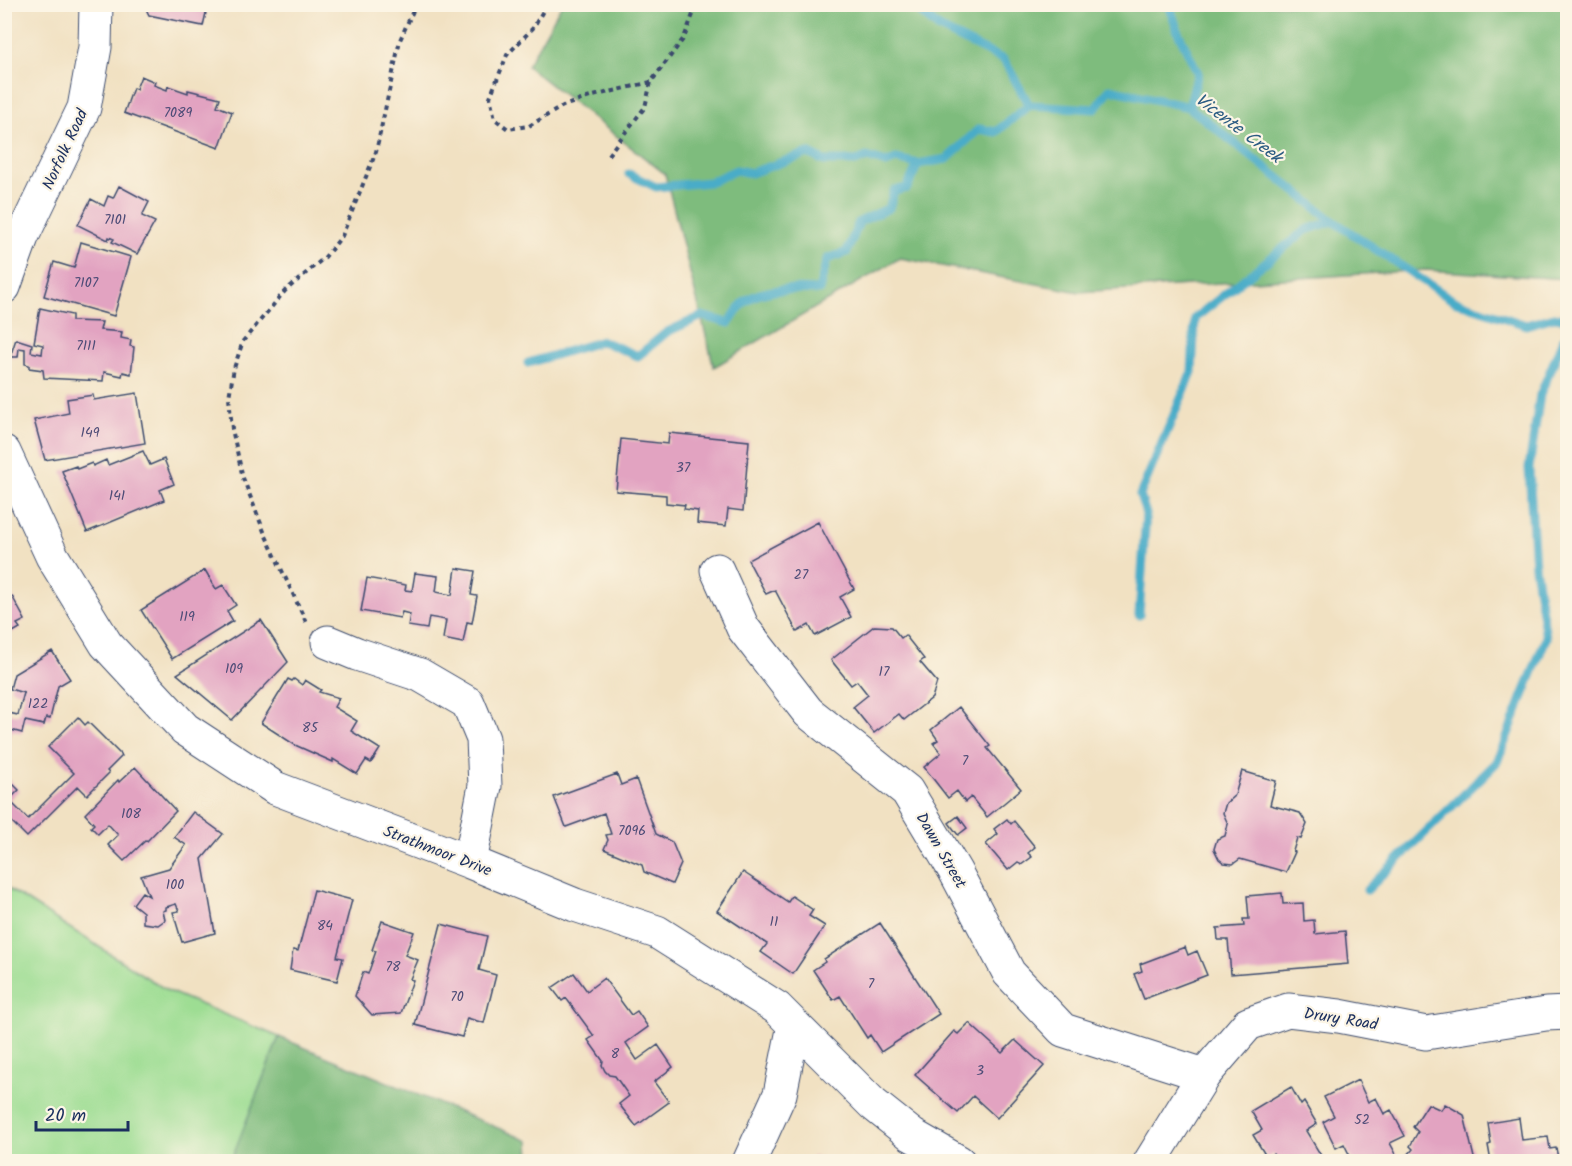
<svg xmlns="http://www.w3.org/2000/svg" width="1572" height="1166" font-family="Kalam,sans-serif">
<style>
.green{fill:#9ddd93;stroke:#5c8678;stroke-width:1.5}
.forest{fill:#7ebc7d;stroke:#4c766e;stroke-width:1.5}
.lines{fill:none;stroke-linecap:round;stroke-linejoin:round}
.stream{stroke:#49acc8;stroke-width:9}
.building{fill:#e2a3c1}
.minor-casing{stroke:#3b4a6d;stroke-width:35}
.path{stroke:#3b4a6d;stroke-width:4;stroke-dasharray:4.5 4.5;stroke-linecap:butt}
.minor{stroke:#fff;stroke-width:33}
.labels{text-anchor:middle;stroke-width:4.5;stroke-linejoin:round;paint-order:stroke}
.number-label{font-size:14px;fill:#4d4c77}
.street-label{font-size:16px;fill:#1b2f5e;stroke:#fcf5e5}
.water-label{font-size:18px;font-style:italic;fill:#2b5b83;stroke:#fcf5e5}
</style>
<rect width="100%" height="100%" fill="#fcf5e5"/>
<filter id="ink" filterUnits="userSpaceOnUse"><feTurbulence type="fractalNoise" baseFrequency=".0167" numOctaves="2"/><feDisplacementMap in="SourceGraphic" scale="12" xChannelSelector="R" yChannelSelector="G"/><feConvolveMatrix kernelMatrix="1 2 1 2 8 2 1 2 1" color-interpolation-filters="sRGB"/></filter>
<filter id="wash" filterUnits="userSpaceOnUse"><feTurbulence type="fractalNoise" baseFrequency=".008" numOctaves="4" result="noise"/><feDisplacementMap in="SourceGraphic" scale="24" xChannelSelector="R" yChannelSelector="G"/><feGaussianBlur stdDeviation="1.35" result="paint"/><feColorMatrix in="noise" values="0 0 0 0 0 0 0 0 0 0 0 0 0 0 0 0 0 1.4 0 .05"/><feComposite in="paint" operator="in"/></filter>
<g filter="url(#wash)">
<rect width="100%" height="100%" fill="#f1e1c2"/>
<!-- green -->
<path class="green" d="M4,886L168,991L279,1037L231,1161H5Z"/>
<!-- forest -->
<path class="forest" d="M562,4L1567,5V279L1425,270L1079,292L900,258L714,367L665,174L527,66Z
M279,1037L529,1141L530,1161H231Z"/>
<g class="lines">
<!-- stream -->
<path class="stream" d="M911,4L939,28L1004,60L1029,105
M1169,4L1178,32L1198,73L1189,107
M629,174L656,187L710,182L736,170L751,173L808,153L824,161H857L867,157L886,163L896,159L918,164
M528,363L602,341L638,356L667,332L702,316L729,323C734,316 739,306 746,301C765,287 797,289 819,290L827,259L847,252L859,222L889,208L894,191L907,188L918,164L947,159L979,129L996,132L1029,105L1095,109L1110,89L1189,107L1333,221L1454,301L1526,325L1554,317L1568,319
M1139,615L1146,514L1140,495L1192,372L1195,318L1306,230L1333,221
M1367,890L1497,762L1546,638L1535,567L1529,468L1540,395L1563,340L1568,335"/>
</g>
<g id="blocks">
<!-- building -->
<path class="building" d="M148,4H208L203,26L149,15L147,11Z
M141,76L155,82L154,85L167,90L168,86L188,93V90L220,98L217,106L232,112L219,148L124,113L133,88L136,89Z
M119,186L149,202L142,216L155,222L137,254L112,242L114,239L109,237L108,240L78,225L91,199L104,206L108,196L113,198Z
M81,242L131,257L114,316L44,296L54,262L74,268Z
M40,308L72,315V321L102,322L100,330L122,332L121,338L131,340L130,346L134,347L131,374L123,372L122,376L104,372L103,381L44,378L43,370L29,368V365L25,364V349L19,348L18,357H10L16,339L32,344L31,352L42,354L43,345L34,343Z
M137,393L145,443L45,460L34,420L69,413L67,399L93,395L94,400Z
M669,433L749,441L743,511L728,509L726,526L697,523L698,511L684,509L685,505L666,503V495L616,491L621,439L668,444Z
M143,451L150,465L164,459L174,484L160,490L164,500L87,532L62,471L76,466L77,469L92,463L93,466L106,460L108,465Z
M818,522L854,589L840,597L851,617L815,636L809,625L797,632L775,590L766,594L748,560Z
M456,568L475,571L471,595L477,596L472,623L467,622L463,643L443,639L446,620L429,617L427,629L408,626L410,614L402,612L400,618L361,611L367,578L406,585L405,590L412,591L415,573L438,576L436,592L452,595Z
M205,570L216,589L223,585L236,605L227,611L233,621L172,659L141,610Z
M12,596L25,620L17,624L20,628L4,637V600Z
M261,620L288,662L232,720L177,674Z
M874,626L892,627L901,638L905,635L924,659L920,662L937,682L932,698L904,720L899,714L874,733L853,707L868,695L857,681L851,685L831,660Z
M52,651L70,679L58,686L50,719L46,718L44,725L25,721L22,733L11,730L8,741L4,740V712L18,715L24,693L10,689L14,674Z
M288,679L292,681L294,679L302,685L305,680L321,690L319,692L339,698L334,707L357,721L351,731L380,749L371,763L366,760L357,774L333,759V762L295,745L261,723Z
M959,707L990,746L987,748L1021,789L987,817L971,797L965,802L957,791L948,798L924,767L941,753L933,743L938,740L931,730Z
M78,717L85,725L88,722L122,756L107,771L109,773L87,795L78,786L27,837L4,814V775L19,790L9,800L28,819L74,773L48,747Z
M135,767L176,811L147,841L146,840L124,861L108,845L118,835L108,824L98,834L91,827L94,824L85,814L118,780L119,782Z
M1242,771L1276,781L1270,805L1300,813L1307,824L1301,839L1297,838L1293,851L1295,852L1286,872L1240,859L1233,864L1224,863L1219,859L1214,849L1217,839L1225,836L1228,824L1223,813L1226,803L1235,795Z
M617,774L621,785L636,779L656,834L672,842L681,864L672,884L644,872L642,865L604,849L608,840L606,835L611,834L604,813L566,827L554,797Z
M193,812L223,834L202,859L215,933L182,942L173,912L179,911L176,904L166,907V910L163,911L165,920L158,925L143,923V912L133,904L142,892L149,896L141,876L169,868L186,845L174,837Z
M958,816L967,828L958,835L949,823Z
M1007,819L1011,824L1014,821L1035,847L1028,853L1032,857L1021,865L1018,862L1008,870L986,844L998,834L994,829Z
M743,872L788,902L792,896L813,910L809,916L825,926L793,974L761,952L767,944L717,911Z
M314,890L352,900L337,957L343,958L337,981L290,970L293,950L298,951Z
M1282,893L1283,904L1303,903L1304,921L1314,920L1315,934L1345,931L1348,964L1231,974L1228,940H1218L1217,928L1244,926L1243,919H1249L1247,896Z
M382,921L414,932L405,955L418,960L410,979L413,980L401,1013L372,1015L355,996L363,972L368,974L376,951L372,950Z
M880,923L939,1014L881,1052L870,1035L867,1038L840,996L833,1000L813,970L825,962L824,959Z
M441,924L487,936L479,970L496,975L484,1023L467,1018L462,1037L415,1025Z
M1185,947L1188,955L1197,951L1207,975L1144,999L1134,974L1142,971L1140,964Z
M574,973L587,991L604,978L631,1015L637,1011L648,1027L626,1043L637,1060L658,1045L673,1067L654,1082L669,1102L636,1126L619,1104L629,1096L615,1076L609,1075L605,1071L602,1065L603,1061L588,1040L594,1036L566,998L562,1001L552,988Z
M969,1023L1002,1053L1015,1040L1044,1066L997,1118L973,1096L958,1113L915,1075L954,1031L958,1034Z
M1358,1080L1368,1102L1376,1098L1384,1114L1391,1110L1405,1136L1390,1143L1397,1156L1385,1162H1353L1344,1144L1336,1148L1323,1122L1334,1116L1324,1097Z
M1291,1087L1301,1105L1304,1102L1317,1124L1306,1131L1325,1162H1278L1273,1154L1267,1158L1253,1135L1262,1130L1251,1111Z
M1428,1104L1441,1110L1445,1104L1464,1115L1475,1162H1411L1408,1155L1413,1149L1410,1146L1418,1132L1413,1127Z
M1519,1118L1522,1140L1548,1137L1550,1149L1556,1148L1558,1158L1552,1159V1162H1491L1488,1145L1491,1144L1488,1123Z
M813,1156L830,1161V1162H811Z"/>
</g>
</g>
<g filter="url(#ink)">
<use href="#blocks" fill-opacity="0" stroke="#3b4a6d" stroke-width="1.5"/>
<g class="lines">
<defs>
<path id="minor" d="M4,287L22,237L84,108L95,47L96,4
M4,452L52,556L106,644L185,729L275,788L470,862L575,905L657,932L777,1008L873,1104L912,1135L959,1162
M717,570L743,628L808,712L907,791L955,871L1009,973L1063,1030L1204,1075
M328,642L357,654L420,675L468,703L483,739L485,786L470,862
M749,1162L780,1094L794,1025
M1150,1162L1204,1075L1248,1024L1288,1010L1339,1016L1426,1033L1546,1014L1568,1013"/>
</defs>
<!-- minor casing -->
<use href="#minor" class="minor-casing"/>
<!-- path -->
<path class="path" d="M547,4L533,28L507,55L490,97L495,119L508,129L529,126L563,106L593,96L651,82
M608,155L645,107L651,82L684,38L697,4
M306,622L265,534L243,478L232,429L229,397L234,368L243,341L285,291L325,257L342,236L376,152L400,40L416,4"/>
<!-- minor -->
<use href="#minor" class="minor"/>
</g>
</g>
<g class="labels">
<!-- number labels -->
<g class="number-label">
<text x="178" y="117">7089</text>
<text x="115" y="224">7101</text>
<text x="86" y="287">7107</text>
<text x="86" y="350">7111</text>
<text x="90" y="437">149</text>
<text x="683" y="472">37</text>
<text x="117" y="500">141</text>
<text x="801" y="579">27</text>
<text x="187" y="621">119</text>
<text x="234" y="673">109</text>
<text x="884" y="676">17</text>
<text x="38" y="708">122</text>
<text x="310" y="732">85</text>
<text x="965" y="765">7</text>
<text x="131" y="818">108</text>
<text x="632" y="835">7096</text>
<text x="175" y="889">100</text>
<text x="774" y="926">11</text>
<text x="325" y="930">84</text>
<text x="393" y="971">78</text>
<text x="871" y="988">7</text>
<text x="457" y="1001">70</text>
<text x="615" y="1058">8</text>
<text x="980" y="1075">3</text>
<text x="1362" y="1124">52</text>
</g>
<!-- street labels -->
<g class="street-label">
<text transform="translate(64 149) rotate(-65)" y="6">Norfolk Road</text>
<text transform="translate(438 850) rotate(21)" y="6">Strathmoor Drive</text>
<text transform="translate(942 850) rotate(60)" y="6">Dawn Street</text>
<text transform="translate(1341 1018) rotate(9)" y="6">Drury Road</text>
</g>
<!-- water labels -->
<g class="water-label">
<text transform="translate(1239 128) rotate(37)" y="6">Vicente Creek</text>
</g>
</g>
<!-- margin -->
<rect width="1572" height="1166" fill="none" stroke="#fcf5e5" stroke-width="24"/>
<!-- scale -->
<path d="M36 1121v9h92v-9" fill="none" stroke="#1b2f5e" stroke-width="3"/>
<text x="45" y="1121" font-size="18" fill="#1b2f5e" stroke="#fcf5e5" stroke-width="4.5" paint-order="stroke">20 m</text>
</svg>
